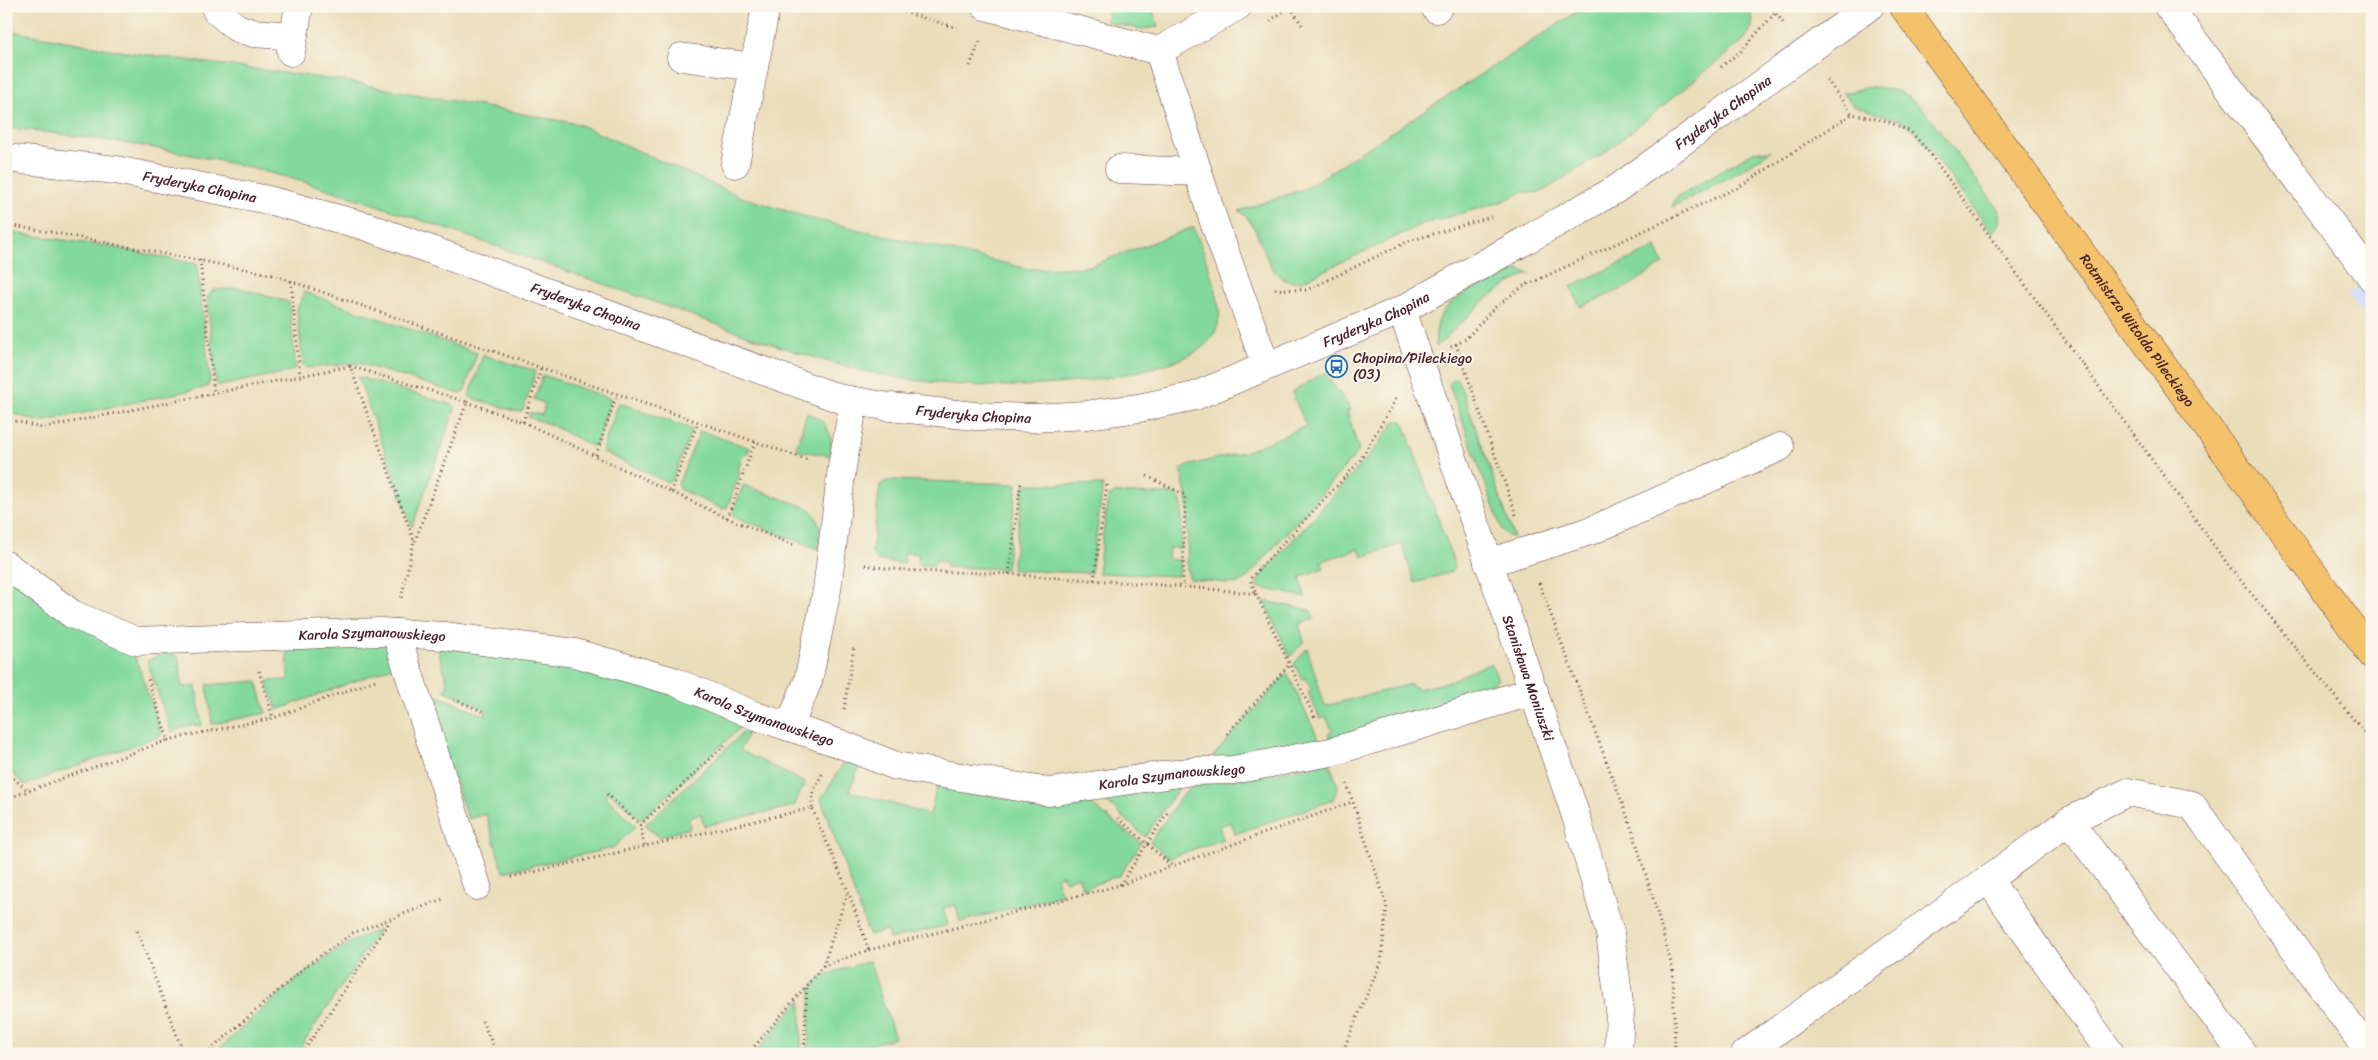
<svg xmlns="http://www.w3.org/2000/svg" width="2378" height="1060" font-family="Sriracha,sans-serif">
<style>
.built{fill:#cedafa}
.green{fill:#83d99c;stroke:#667c64}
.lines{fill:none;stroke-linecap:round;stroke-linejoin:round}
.minor-casing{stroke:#623c40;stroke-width:29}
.major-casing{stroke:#623c40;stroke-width:29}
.path{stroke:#623c40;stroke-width:3;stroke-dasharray:1 4;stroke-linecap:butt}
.minor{stroke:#fff;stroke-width:28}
.major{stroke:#f3c26a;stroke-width:28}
.labels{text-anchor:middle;stroke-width:4.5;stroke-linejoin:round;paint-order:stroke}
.street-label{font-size:14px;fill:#4a1f2b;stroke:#fbf7ec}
.poi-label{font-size:14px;fill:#4a1f2b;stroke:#fbf7ec;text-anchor:start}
</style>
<rect width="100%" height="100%" fill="#fbf7ec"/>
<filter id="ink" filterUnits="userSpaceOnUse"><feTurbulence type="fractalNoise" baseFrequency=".02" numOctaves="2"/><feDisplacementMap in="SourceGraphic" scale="10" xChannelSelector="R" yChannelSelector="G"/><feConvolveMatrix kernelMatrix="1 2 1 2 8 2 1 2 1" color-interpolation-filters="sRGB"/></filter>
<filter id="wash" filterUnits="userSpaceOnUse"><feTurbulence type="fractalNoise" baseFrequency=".0096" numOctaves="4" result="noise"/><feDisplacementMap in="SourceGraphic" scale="20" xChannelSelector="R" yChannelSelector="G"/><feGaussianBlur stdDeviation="1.12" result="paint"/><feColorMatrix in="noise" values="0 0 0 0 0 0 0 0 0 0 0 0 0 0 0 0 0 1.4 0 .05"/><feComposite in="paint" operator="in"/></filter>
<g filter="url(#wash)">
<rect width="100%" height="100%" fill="#eaddba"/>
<!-- built -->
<path class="built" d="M2372,279V326L2348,295Z"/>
<!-- green -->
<path class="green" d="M1110,6H1152L1158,27L1140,29L1106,22Z
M1586,6H1748C1756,20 1753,28 1744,40L1607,151L1540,193L1523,192L1501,202L1423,224L1302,281C1260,288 1269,230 1239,211L1304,189Z
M6,30L126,52L344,81L578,124L741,197L813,219L1030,269L1087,267L1194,227C1202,249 1222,298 1219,319C1215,352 1177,361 1151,368C1058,394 936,391 844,366C778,348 713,323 649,300C545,264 441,226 337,192C229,158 118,139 6,128Z
M1871,87C1893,87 1910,95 1925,111L1998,209C2001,219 2000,225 1992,233L1918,134L1899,120L1854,106L1843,93Z
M1759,151H1771L1728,178L1672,207L1675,199L1680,195L1753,152Z
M6,232L101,245L197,264L210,381L207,387L40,422L6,411Z
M1656,247L1663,264L1627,287L1580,307L1571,286Z
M1517,270L1530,273L1510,283L1485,300L1436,347C1433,311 1451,300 1480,286C1492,281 1504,275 1517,270Z
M239,288L289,302L296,368L287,372L220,386L216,383L207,298L213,290Z
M304,292L477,353L464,392L460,394L358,363L306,368L303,365L297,310Z
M483,355L536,371L523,410L518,412L469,397Z
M1325,372C1332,386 1344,396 1350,410L1347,411L1359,450L1358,452L1246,579L1235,584L1190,579L1187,570L1188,505L1181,470L1187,466L1247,451L1306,426L1292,392Z
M543,375L611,399L597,444L591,446L551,425L528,417L530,412L542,415L545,404L534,399Z
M358,377L453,405L455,409L412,527Z
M1456,377L1464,395L1514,537L1508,536L1502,530L1449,384Z
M619,403L692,429L672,481L667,482L603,452V446Z
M807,413C828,420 834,435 830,456C818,453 808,453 796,449Z
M1396,420L1403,421L1455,566L1451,572L1415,583L1402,544L1362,557L1359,549L1321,561L1324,568L1300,577L1305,597L1257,587V583L1262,574L1370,455Z
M700,431L750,448L747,455L743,454L738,471L740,472L727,508L722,509L679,489L678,484Z
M895,480L1017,484L1006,569L946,567V562L935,561L934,566L918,565L919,554L904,553V564L877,560L872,552L880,485L886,481Z
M1024,484L1103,485L1091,573L1012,570Z
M743,485L808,508C822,519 821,532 818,549L735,517L733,512Z
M1115,493L1177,494L1182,504L1181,548H1169L1168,559L1181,560L1178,576L1098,573L1108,497Z
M6,576L123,644L136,659L162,735L25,785L6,767L8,661Z
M1264,601L1310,610L1314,619L1299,624L1304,641L1290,657Z
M391,642L398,665L277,710L267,681L288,680L287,653L292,649Z
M441,646L563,660L676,692L746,722L641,820L609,792L605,796L636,826L613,848L503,872L486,814L468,819L437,730L444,728L440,715L433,716L429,705L438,696L486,716L485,709L444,690L448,686L438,649Z
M1307,648L1325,706L1410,684L1418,689L1444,683L1491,663L1498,679L1478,697L1331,742L1328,734L1332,730L1326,717L1320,719L1308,692L1312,690L1305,678L1302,679L1294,664Z
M163,653L174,655L179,658L182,687L196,686L202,726L191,725L171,732L147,661Z
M1287,673L1321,744L1207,763Z
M257,681L266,713L212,724L207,685Z
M752,724L740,750L805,783L794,806L704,826L701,814L689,818L690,828L659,837L645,825Z
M845,761L860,766L849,791L930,815L937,785L1015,800L1083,798L1141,843L1120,875L1083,889L1078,876L1065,881L1063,875L1056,878L1062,895L960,922L956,905L943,908L948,925L889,939L887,930L869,935L821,799Z
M1329,762L1338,786L1333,800L1235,834L1231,822L1219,826L1223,839L1169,858L1150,842L1182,796L1194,785L1249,778Z
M1180,786L1145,837L1100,796Z
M379,930L296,1054H213C261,1012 319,950 379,930Z
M869,961L895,1038L863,1047L866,1054H808L811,989L821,976Z
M801,999V1054H754Z"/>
</g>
<g filter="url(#ink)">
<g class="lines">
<defs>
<g id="minor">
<path d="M985,6L1159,51L1213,219L1266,366"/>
<path d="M2168,6L2372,278"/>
<path d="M1436,9L1439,6"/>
<path d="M216,10L237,28L253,33L294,36"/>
<path d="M1159,51L1238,6"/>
<path d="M291,52L299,6"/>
<path d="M681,57L754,67"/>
<path id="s1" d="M6,158L116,170L268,200L365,226L838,398L890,407L975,416L1034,418L1086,415L1139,408L1195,396L1402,310L1615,190L1870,6"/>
<path d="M735,164L766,6"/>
<path d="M1119,169L1198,172"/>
<path id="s2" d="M1402,310L1575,813L1610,933L1620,1011L1618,1054"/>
<path d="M1488,563L1593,530L1780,447"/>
<path id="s3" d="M6,565L72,614L136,641L381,632L444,636L575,653L673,681L756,716L838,743L896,766L1049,792L1194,771L1233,770L1331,752L1534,691"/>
<path d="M396,633L477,886"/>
<path d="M789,727L808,681L827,590L842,467L854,401"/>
<path d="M2069,821L2243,1054"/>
<path d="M1988,879L2111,1054"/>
<path d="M1745,1054L2069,821L2128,792L2192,805L2370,1054"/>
</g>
<g id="major">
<path id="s4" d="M1903,6L2372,655"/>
</g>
</defs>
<!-- minor casing -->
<use href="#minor" class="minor-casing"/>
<!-- major casing -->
<use href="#major" class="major-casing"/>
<!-- path -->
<path class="path" d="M885,6L957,28
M1770,6L1785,25
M1291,7L1303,27
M1270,21L1291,6
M970,66L980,41
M1721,67L1741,51L1775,13
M1827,80L1852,114L1887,121L1911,132L1928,151L2229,566L2372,742
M6,225L50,232L270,274L808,460
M200,260L214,393
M291,281L300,375
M1275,289L1307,290L1409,241L1491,217
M1456,344L1517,518
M1451,347L1466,339L1493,309L1522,287L1739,187L1852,114
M350,366L467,402L415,541
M467,402L523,422L727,518L796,546
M6,420L8,419L42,428L350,366L414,541L401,599
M523,422L541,368
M596,455L617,394
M1147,476L1185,495L1183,585
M671,492L698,422
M727,518L755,442
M865,565C913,574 961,571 1009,574C1091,581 1174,584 1256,594L1250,579L1359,462L1396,399
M1009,574L1021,482
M1094,580L1107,484
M1539,583L1632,829L1655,905L1673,970L1675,1054
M1256,594L1316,720
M259,671L273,718
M454,699L486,713
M844,709L854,646
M1227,734L1290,664
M168,740L273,718L376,680
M6,772L27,790
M607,794L640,825L645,846
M6,799L168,740L147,676
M812,808L813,792L822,774
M1118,818L1172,866L1352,802
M640,825L727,743
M511,877L812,808L848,891L869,950L823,966L748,1054
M1120,885L1169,810
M137,931L184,1054
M869,950L1120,885L1172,866
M823,966L848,891
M482,1021L497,1054
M206,1054L311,962L353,933L446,898
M302,1054L390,921
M804,1054L807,985
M1340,1054L1344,1048L1381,962L1387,906L1347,784"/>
<!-- minor -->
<use href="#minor" class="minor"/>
<!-- major -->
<use href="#major" class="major"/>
</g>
</g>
<!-- icons -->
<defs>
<symbol id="bus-ring" viewBox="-11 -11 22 22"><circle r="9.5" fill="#fbf7ec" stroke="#1f6fb2" stroke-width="1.5"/><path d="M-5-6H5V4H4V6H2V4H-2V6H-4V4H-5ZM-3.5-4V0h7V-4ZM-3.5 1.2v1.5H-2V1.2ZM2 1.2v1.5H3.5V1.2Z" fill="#1f6fb2"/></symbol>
</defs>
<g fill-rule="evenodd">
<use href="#bus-ring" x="1324" y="354" width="25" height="25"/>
</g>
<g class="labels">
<!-- street labels -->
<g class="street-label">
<text dy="5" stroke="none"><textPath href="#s1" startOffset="1831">Fryderyka Chopina</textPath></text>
<text dy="5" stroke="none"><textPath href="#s1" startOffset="196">Fryderyka Chopina</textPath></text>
<text dy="5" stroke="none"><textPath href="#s1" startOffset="601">Fryderyka Chopina</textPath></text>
<text dy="5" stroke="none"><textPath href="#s1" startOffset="1426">Fryderyka Chopina</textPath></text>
<text dy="5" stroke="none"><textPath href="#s4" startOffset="400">Rotmistrza Witolda Pileckiego</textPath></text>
<text dy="5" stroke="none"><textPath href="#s1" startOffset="1006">Fryderyka Chopina</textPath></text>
<text dy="5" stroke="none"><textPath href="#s3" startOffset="388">Karola Szymanowskiego</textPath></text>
<text dy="5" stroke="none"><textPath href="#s2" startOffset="389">Stanisława Moniuszki</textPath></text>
<text dy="5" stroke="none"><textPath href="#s3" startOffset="792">Karola Szymanowskiego</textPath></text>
<text dy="5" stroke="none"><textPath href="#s3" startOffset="1212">Karola Szymanowskiego</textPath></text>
</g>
<!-- poi labels -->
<g class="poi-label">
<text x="1353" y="363">Chopina/Pileckiego<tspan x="1353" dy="16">(03)</tspan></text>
</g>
</g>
<!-- margin -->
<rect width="2378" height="1060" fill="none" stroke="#fbf7ec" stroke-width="25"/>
</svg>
